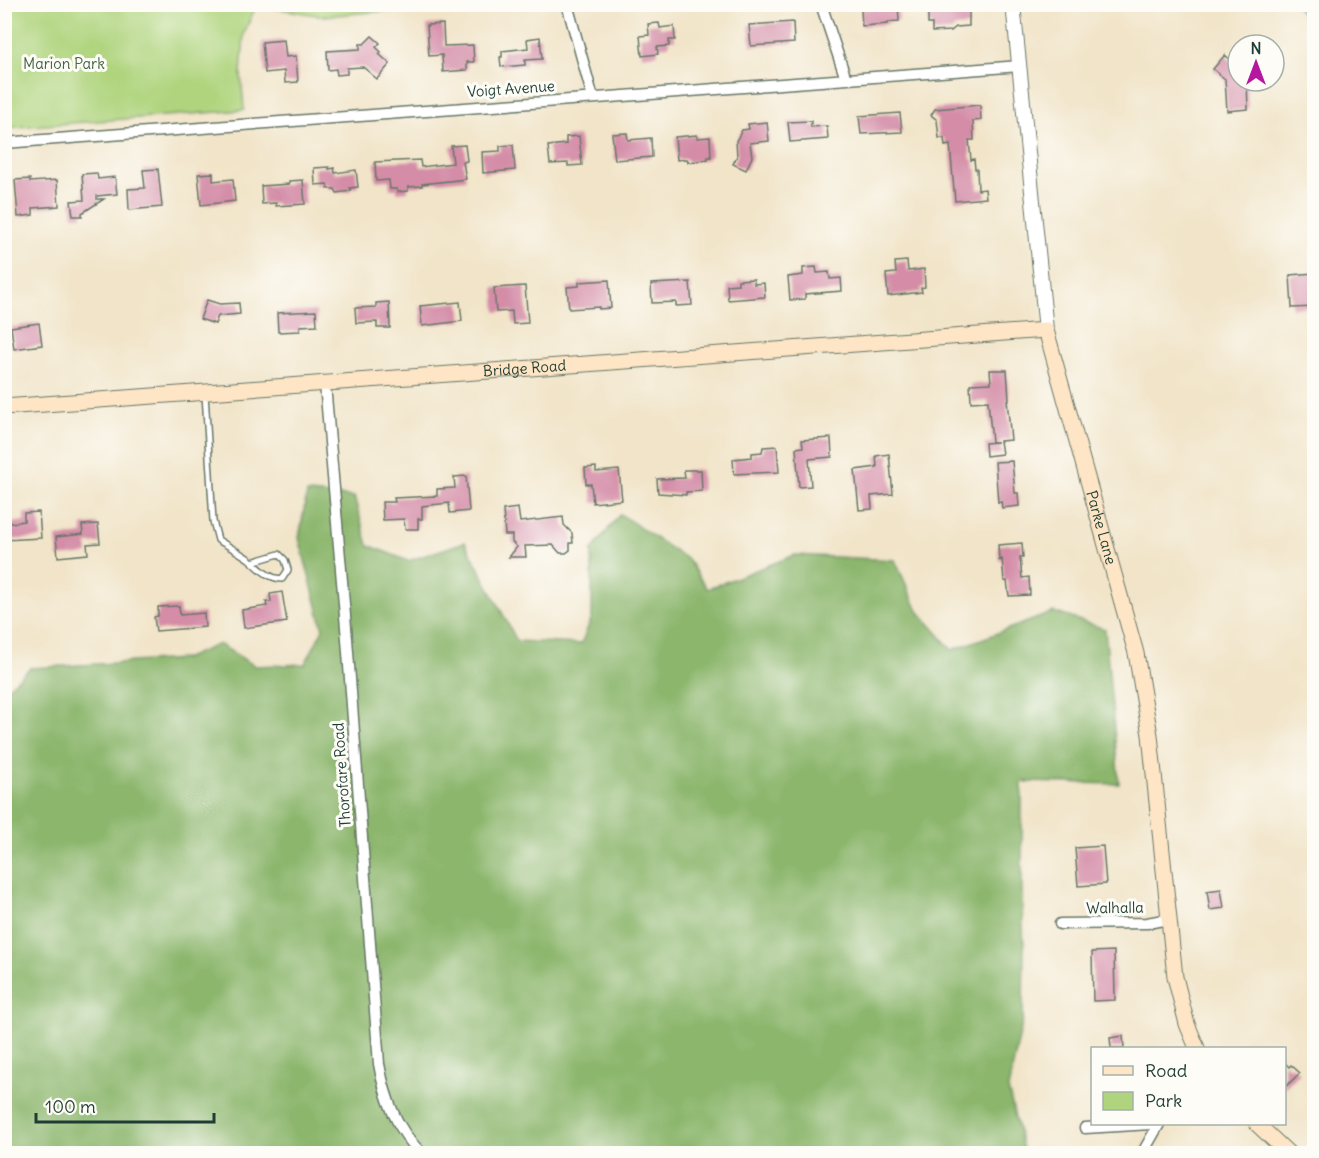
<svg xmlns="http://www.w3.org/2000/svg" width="1319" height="1158" font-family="Delius,sans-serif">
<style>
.green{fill:#afd47d;stroke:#678858;stroke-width:1.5}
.forest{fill:#8bb66c;stroke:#557a50;stroke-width:1.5}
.water{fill:#40b0ba;stroke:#307677;stroke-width:1.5}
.building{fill:#d48ca7}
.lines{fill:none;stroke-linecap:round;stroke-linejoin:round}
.service-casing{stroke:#687768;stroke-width:8}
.minor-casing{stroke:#687768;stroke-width:13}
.tertiary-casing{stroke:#687768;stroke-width:16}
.secondary-casing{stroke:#687768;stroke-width:17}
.service{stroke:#fff;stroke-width:5}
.minor{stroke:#fff;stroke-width:10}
.tertiary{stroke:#fff;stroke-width:14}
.secondary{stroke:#fde5c5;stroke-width:15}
.labels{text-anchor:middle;stroke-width:6;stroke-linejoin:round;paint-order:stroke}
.park-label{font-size:15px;fill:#436346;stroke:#fdfcf7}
.street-label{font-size:15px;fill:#1f3d34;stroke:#fdfcf7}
</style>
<rect width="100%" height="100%" fill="#fdfcf7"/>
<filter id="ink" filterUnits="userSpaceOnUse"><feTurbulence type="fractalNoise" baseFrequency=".0167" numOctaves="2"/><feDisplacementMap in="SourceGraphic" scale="12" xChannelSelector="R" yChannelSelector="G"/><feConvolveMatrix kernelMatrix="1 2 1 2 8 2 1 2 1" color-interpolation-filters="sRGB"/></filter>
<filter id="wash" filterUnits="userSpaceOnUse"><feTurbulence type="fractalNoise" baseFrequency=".008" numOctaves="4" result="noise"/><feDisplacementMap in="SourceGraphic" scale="24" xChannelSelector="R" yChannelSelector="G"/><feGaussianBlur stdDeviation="1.35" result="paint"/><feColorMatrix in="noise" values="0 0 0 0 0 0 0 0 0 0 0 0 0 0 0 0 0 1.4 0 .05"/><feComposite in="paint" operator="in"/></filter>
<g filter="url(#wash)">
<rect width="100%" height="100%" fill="#f1e4c8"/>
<!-- green -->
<path class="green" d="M5,4H410L411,9L322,16L256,5L244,34L241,74L244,110L5,128Z"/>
<!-- forest -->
<path class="forest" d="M307,493L354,497L368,545L408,561L465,542L517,641L581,644L592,617V550L620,514L688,560L707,589L795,555L895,560L918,611L952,650L1054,612L1105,629L1119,784L1022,782V907L1024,945L1023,1019L1008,1089L1024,1153H5L4,691L30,668L184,659L219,644L255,666L305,664L323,629L299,538Z"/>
<!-- water -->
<path class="water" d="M1296,5H1314V30Z"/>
<g id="blocks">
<!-- building -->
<path class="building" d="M898,4L899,21L888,22V24L862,26L861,10L874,9V6Z
M928,5H960V10H969V26L956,27L951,31L932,32V24H928Z
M793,22L794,43L751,46L749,25Z
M659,23L660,28L674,26L675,40H669V46L657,47L658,54L642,56L640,36L649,35L648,24Z
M443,24L444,46L473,45L474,62H467V70L443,72L442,55L429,56L427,25Z
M372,36L380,43L376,47L381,52L379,54L390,64L377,79L363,67L347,68V74L337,75L336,69L328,70L327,51L360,49V44H364Z
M540,37L542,59L525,60V65L501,67L500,57H502V51L528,48L527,39Z
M284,40L286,57L296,56L298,82L285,83L284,71L265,73L262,42Z
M1225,55L1238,67V81H1247L1248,109L1227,111L1225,79L1213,69Z
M980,105L981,120L973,121L974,140H969L971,160L974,159L975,169H977L978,190L985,189L986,198L955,201L950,145L945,146L944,138H939L937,120L931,115L935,109Z
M900,113L902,132L861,134L859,116Z
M811,121V127L827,126L828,139L790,142L788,122Z
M767,122L769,141L750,143L752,157L746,170L733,164L737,156L736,141L742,130L749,129L748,124Z
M627,133L628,140L651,138L652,157L615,160L612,134Z
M697,135V138L710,137L711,157H708V159L697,161L688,162L687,159L677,160L675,137Z
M579,136L582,165L568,166V163L550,164L548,146L566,144V137Z
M465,145L467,161L463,162L466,179L422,184V186L408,187V191L397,192V189H390L389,180L376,181L375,162L420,160L421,167L453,163L451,146Z
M513,145L515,170L483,173L482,152L500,151V146Z
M329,167V169L334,168L335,173L356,170L358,187L350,188L351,191L337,193L335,189H328L327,184L315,185L314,168Z
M158,169L162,207L129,210L128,189L145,188L143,170Z
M97,173L98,179L115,177L117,194L97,196V199H104L82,213V216H73L71,201L84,200L82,174Z
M213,173V181L233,179L235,201L201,205L198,174Z
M30,179V182L57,180L59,206L33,208V215L18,217L15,180Z
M303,180L305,204L276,206V203L262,204L261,186L289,184V181Z
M907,261L908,271L924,269L925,287L921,288L922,292L888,296L886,274L896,273L895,262Z
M816,267L817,273L829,272L830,279L841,278L842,291L805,294V299L790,300L788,277L803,275V268Z
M1314,273V307L1292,308L1290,275Z
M754,279V284L764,283L765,297L728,300L727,285L738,284V280Z
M609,280L611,308L599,309V307L569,309L567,287L579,286V282Z
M690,282L692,305L676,306V302L652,303L651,284Z
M525,286L528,323L513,324L512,311L496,312L494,288Z
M207,300L220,304L239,303L240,314L218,316L215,324L200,319Z
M389,302L390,328H377V322L356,323L355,308L376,307V303Z
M460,302L462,321L422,326L420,306Z
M316,311L317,325L300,326V331L278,332L277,313Z
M39,323L42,345L14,349L11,327Z
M990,370H1007L1009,400H1007L1011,440L1000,441L1002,454L986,456L985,443L997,442H992L988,401L971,402L970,384L991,383Z
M831,438L832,457L809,459L811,486L799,487L796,448L803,447L802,440Z
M777,446L779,472L734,474L733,459L752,457V453L762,452L763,447Z
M889,454L893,494L871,496L872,509L859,510L855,470L877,467L876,456Z
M1012,461L1015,493H1018L1019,506L1002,508L1001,501L998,502L995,462Z
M596,467V472L619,470L622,500L593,503L591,484H586L585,468Z
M684,470H701L702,491L686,492V495L658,493L657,479L685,478Z
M466,476L469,511L450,513L449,503L422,506V519H418V529H405L404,519L383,520L382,502H395L394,498L437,496V489L455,488L454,477Z
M518,508L520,522L563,517L564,525L572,533L573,543H570V550L566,553H560L553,545L525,546L526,557H509L517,547L512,542V535H505L503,510Z
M39,512L41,538L4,540V524L24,521V513Z
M98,524L100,543L87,544L88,554L58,557L56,537L83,534L82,525Z
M1022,543L1023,557H1020L1022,578L1029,577L1030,595L1009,596L1007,581H1004L1002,559L999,560L998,545Z
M282,592L287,622L244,628L242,610L267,606L266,602H271L270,594Z
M179,606L180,615L204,613L205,627L156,631L154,617L158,616V607Z
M1103,846L1106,884L1078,886L1075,848Z
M1221,889L1224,908L1210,910L1207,891Z
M1114,951L1115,1000L1093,1001L1092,952Z
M1123,1036L1124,1048H1111L1110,1038Z
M1284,1062L1289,1067L1291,1065L1300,1073L1284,1088Z"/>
</g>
</g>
<g filter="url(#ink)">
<use href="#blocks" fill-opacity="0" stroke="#687768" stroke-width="1.5"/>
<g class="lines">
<defs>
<path id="service" d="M205,394L213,521L218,540C228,546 239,552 249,559C260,568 267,578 282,579L288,570L285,560L279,554L252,562"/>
<path id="minor" d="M567,4L593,98
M821,4L846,79
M4,143L1020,66
M325,384L347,639L379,1064C385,1098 396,1129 422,1154
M1060,924L1147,923L1169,919
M1085,1128L1151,1124
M1142,1154L1159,1124"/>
<path id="tertiary" d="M1013,4L1046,330"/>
<g id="secondary">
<path id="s1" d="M4,407L1046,330L1136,653L1150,735L1175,977L1187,1024L1197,1048"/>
<path d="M1257,1124L1289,1154"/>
</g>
</defs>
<!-- service casing -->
<use href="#service" class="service-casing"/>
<!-- minor casing -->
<use href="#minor" class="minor-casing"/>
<!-- tertiary casing -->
<use href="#tertiary" class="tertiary-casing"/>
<!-- secondary casing -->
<use href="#secondary" class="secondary-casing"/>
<!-- service -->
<use href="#service" class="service"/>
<!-- minor -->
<use href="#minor" class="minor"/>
<!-- tertiary -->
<use href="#tertiary" class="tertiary"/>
<!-- secondary -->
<use href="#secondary" class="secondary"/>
</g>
</g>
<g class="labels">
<!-- park labels -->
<g class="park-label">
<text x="64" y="69">Marion Park</text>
</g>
<!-- street labels -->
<g class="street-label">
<text transform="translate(511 89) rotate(-4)" y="5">Voigt Avenue</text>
<text dy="5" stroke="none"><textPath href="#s1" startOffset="522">Bridge Road</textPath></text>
<text dy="5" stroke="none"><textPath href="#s1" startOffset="1250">Parke Lane</textPath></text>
<text transform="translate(342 775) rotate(-94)" y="5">Thorofare Road</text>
<text transform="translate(1115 908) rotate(-1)" y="5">Walhalla</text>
</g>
</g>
<!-- margin -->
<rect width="1319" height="1158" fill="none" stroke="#fdfcf7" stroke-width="24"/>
<!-- legend -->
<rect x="1091" y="1047" width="195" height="78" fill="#fdfcf7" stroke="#a4b0a9" stroke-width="1.5"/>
<rect x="1103" y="1066" width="30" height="9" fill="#fde5c5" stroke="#a4b0a9" stroke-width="1.5"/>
<text x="1145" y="1077" font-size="18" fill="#1f3d34">Road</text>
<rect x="1103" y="1092" width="30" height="18" fill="#afd47d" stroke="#a4b0a9" stroke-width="1.5"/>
<text x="1145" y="1107" font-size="18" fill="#1f3d34">Park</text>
<!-- north arrow -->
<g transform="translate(1256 63)"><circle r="28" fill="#fdfcf7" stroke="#a4b0a9" stroke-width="1.5"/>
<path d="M0-4.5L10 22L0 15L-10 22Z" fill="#b5179e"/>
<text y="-9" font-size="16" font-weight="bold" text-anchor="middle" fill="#1f3d34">N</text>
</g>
<!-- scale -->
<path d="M36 1113v9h178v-9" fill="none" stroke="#1f3d34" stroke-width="3"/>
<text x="45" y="1113" font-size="18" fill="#1f3d34" stroke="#fdfcf7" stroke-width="4.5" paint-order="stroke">100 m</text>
</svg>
